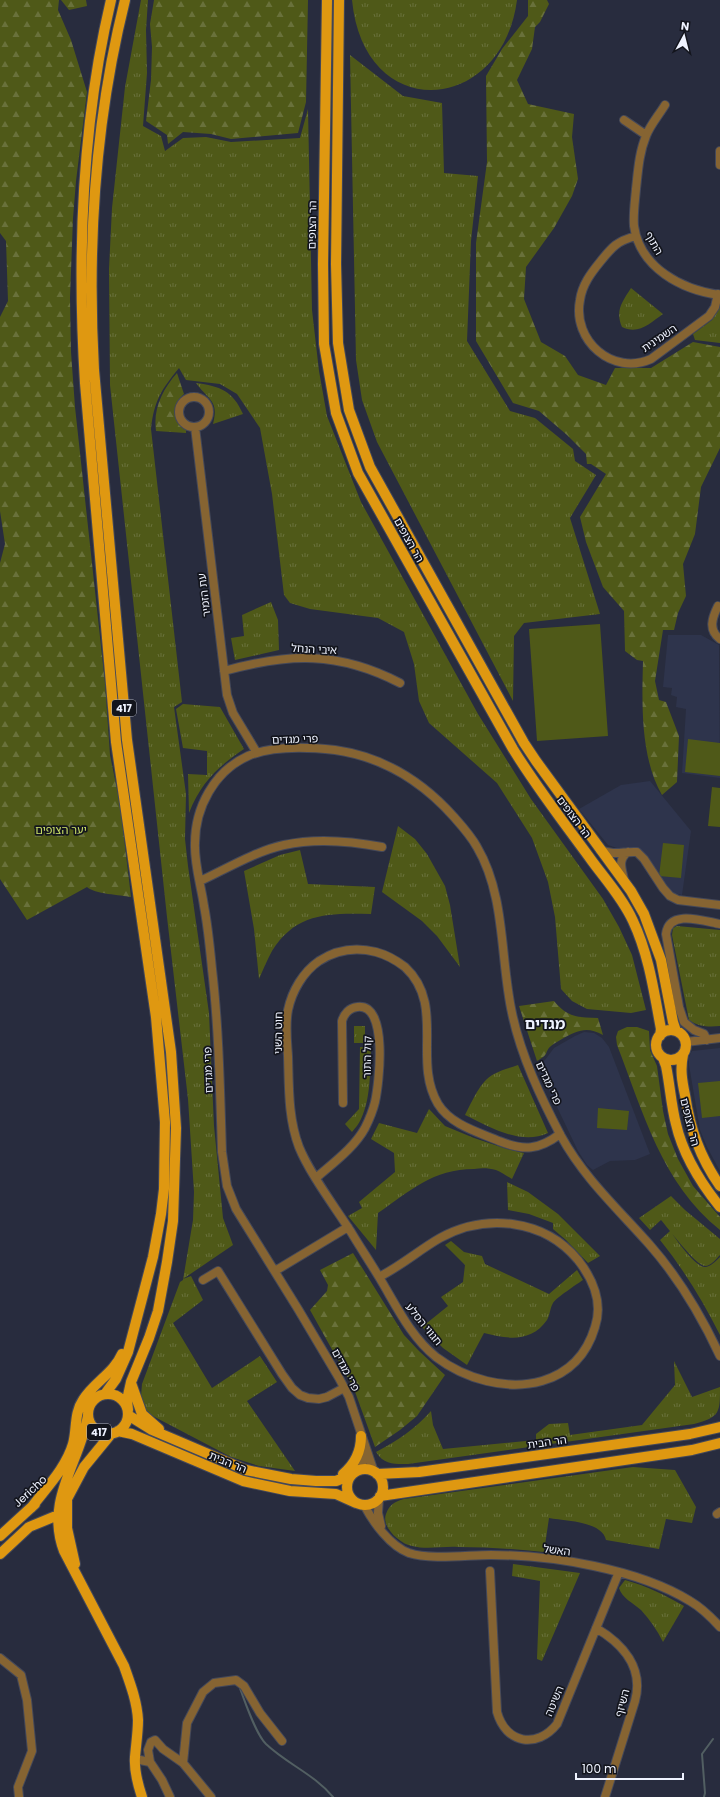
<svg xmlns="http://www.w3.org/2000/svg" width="720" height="1797" font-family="Poppins,'Noto Sans Hebrew',sans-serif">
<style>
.built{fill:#2e344c}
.grass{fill:url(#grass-tufts)}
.forest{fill:url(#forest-firs)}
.garden{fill:#4f5918}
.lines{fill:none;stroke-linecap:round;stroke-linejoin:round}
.stream{stroke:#525f62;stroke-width:2}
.minor-casing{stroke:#444859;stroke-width:10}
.major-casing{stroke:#444859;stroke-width:12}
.minor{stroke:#866432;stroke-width:8}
.major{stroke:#df9811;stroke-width:10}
.labels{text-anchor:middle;stroke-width:3.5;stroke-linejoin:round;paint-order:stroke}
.shield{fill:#13151d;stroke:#adb0bb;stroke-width:1}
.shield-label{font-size:10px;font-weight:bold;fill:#eff3ff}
.street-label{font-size:11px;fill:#eff3ff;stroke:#13151d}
.park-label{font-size:11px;fill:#cce168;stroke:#13151d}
.district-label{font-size:15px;font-weight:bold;fill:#eff3ff;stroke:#13151d}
</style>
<defs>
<pattern id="grass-tufts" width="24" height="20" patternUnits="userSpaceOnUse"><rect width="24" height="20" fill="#4f5918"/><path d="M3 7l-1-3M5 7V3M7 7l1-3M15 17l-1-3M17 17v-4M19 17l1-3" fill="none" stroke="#69713b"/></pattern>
<pattern id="forest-firs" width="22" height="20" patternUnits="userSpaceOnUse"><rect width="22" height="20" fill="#4f5918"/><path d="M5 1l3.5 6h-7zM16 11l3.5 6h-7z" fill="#69713b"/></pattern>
</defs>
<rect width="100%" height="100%" fill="#282c3e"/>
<!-- built -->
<path class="built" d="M668,635H701L719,645L720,778L682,773L686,709L676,707L677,697L671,695L672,688L663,687Z
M650,781L691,831L682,895L673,893L665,886L638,848H617L608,845L579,809L621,785Z
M584,1032L594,1033L602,1038L609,1047L650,1154L635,1160L610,1161L593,1170L587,1165L578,1151L537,1065L545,1060L554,1048L575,1036Z
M720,1048V1171L707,1147L700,1130L689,1065V1057L692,1051Z"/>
<!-- grass -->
<path class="grass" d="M141,0H148L146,30L147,73L143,126L161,136L165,151L183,138L206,137L231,142L300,138L308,109L312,310L319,371L327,416L361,502L478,714L531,799L603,899L619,927L632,955L646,1010L631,1013L587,1009L572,1001L561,989L555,917L548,882L532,838L497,783L429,723L419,701L414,664L404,632L378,618L310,609L290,603L284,595L272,494L260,428L237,394L220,384L186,380L179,368C161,390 154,401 151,429L182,702L174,707L186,794L185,839L188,866L209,1013L214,1126L223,1218L233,1245L183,1279L191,1276L203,1300L173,1323L212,1388L260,1356L277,1382L247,1401L295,1471L259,1466L231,1457L149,1414L143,1405L141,1396L142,1384L180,1282L183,1280L193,1220L194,1192L188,1099L167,917L110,385L109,269L112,208L125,87Z
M352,0H517C502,115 364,125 352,0Z
M350,55L403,96L442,103L444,173L478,176L471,241L467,341L510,411L535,418L573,449L575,461L596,475L570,518L600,614L524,623L514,636L513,701L377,442L362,400L356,360Z
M631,288L663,314C650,323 639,335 622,327C615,311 622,302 631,288Z
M720,306V343L695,340L693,334L712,320Z
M196,383C220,386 233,391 243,414L213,424C219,400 209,401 196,383Z
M271,602L278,620L279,650L235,660L231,638L244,636L242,615Z
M183,704L220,707L244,749C217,767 201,783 189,813L188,774L207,775V751L183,748L176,709Z
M398,826L415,839L427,854L445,886L450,905L460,967L437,936L422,921L382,892Z
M300,850L308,884L375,887L371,914C330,913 296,912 272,951C267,960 263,970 259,979L254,929L244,871L280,855Z
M677,926L720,930V1026C709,1027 699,1027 689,1020L672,935L673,928Z
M354,1026H365V1043H354Z
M360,1047H371C370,1070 371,1098 361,1119C359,1124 355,1128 352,1132L345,1124L359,1109Z
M518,1065L548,1133C521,1146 490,1127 465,1115C472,1102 480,1081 494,1074C501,1070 510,1068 518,1065Z
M429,1109L445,1126L474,1138L507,1149L524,1153L512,1179C507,1176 501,1172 496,1170C489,1168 481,1168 474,1169C433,1169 410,1191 378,1213L376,1250L348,1216L362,1208L359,1202L395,1172L394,1153L371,1139L379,1123L417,1133Z
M507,1182L528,1192L558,1214L600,1256L588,1263L566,1240L553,1229V1223L529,1214L508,1210Z
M671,1196L685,1210L720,1239V1255C716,1259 711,1266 705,1266C696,1266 668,1228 661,1220L650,1230L639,1218Z
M670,1231C676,1239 695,1267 705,1267C710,1267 716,1261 720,1257V1335C703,1301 684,1270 660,1240Z
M451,1241L464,1252L482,1256L485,1264L549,1294L577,1270L583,1280C577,1284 556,1298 553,1303C550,1308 550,1315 547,1320C531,1343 507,1339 484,1333L467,1365L443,1348L422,1327L448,1306L441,1297L463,1282L465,1265L445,1245Z
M674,1361L692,1397L720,1387C720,1413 720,1417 694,1424L408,1464C395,1464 384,1465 376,1452C397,1441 415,1429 431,1411L433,1425L443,1449L536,1440V1434L549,1424L568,1423L570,1435L642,1425L675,1385Z
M633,1467L675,1470L696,1507L692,1523L666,1519L659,1549L606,1540C602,1521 565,1521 549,1518L544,1552C515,1549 487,1547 458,1547C443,1546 427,1550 412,1546C400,1544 381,1527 386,1514C390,1504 394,1502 404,1499Z
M513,1564L580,1573L542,1661L537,1659L540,1581L512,1576Z
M625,1580C647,1586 665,1595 684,1606L663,1642C657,1630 650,1620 641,1610C633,1603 622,1598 619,1588Z"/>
<!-- forest -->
<path class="forest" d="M0,0H59L58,10L71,40L87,92L76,181L73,218L70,298L71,352L75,407L105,683L110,755L120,804L131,897C121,895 94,894 87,887L27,920L0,879V563L5,544L0,511V317L8,301L6,241L0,233Z
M61,0H86L87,6L69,10Z
M154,0H308L306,102L298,133L231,139L211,134L183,132L168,144L167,135L146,121L151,80L152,47L150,24Z
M528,0H547L549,4L540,22L535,27L532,49L517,80L528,104L574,114L572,137L578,179L572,196L554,228L526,267L524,299L541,342L565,356L578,375L606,385L615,368H651L693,342L720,347V448L701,487L695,534L683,564L686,596L678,613L674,630H663L655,681L659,700L666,702L679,736L677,782L662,795C640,757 642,703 643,661L637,660L625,651L624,611L603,587L586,542L580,517L606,474L591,464H587L586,454L567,435L539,411L513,403L476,341V243L487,162L486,76L502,49L528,16Z
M177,373L184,394C172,405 172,419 186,428V433L156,431C153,409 162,390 177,373Z
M554,1001C568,1018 578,1017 598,1018L603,1035C587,1026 578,1030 562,1039C559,1041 554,1043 551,1046C544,1052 550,1054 537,1061L519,1006Z
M627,1027H637L649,1031L650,1050L657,1066L663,1111L668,1134L678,1159L693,1186L720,1217V1230C662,1184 643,1112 617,1045L616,1037L618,1031Z
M353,1253L404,1335L419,1351L445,1375L417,1416L400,1430L375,1447L354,1389L310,1310L327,1291L328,1285L320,1270Z"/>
<!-- garden -->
<path class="garden" d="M600,624L608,736L537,741L529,629Z
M688,739L720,743V776L685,772Z
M712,787L720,788V827L708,826Z
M663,843L684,845L681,878L659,876Z
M720,1081V1116L702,1118L698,1083Z
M598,1108L629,1111L627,1130L597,1128Z"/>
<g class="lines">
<!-- stream -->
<path class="stream" d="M239,1686C245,1701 255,1733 266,1744C287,1764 314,1774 333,1797
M704,1797L705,1793L702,1754L713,1739"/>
<defs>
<path id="minor" d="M665,105C659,115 650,125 646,136C639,153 638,171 636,189C635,201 633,214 634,226C640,268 682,290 720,295
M624,120L646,135
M720,151V165
M636,236C617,241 612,247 600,262C591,273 582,285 580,300C572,341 613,376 651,359L709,316L715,307L718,294
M179 412a15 15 0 1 1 30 0a15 15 0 1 1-30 0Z
M195,427L227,695L233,713L257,753
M718,606C712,618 708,630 720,639
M224,671C289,653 338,651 400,683
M600,850C616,856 623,851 637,852L644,859L663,888L670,896L678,900L720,905
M624,880C622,869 617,860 628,852
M200,881C226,869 256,851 284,845C315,838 351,841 382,847
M707,1040L704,1034L694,1030L684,1022L679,1007L666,934C669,909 703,921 720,924
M686,1042L720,1038
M316,1178C333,1163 354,1148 365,1128C369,1120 373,1110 375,1102C379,1084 389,1002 357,1007C349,1008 344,1014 342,1021L343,1103
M275,1271L348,1227
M379,1277C401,1266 419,1250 440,1238C486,1213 544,1219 578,1260C593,1279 603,1303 595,1327C587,1354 569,1373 542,1381C507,1391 465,1379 436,1357C410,1336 396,1305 379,1277C370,1262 360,1247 351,1232C335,1207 310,1174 299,1147C288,1118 289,1087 288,1056C287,1041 285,1025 288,1010C292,991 303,972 319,961C336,950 356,947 376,952C387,955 396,960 405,967C446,1005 412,1060 438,1104C451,1125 478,1132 499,1141C524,1151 539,1150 560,1134
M203,1280L218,1271L282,1374L292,1388L300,1395L308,1398L319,1399L327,1397L344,1388
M355,1471L363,1462L364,1448
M374,1472L349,1397L339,1378L298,1309L236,1209L227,1186L222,1152C220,1091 219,1030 212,969C210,948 208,927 204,906C201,885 194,864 195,843C195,808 214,771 248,756C274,745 308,747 335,750C384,757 422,781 454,817C462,826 471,836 477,847C506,896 500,959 512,1013C521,1056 541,1098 561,1136C584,1178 618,1209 649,1244C679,1278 701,1315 720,1356
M379,1498L378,1513L381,1526
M364,1505C373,1522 390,1546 409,1553C430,1560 468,1555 491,1555C552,1555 638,1569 690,1601C702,1608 711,1617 720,1627
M717,1514L720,1512
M490,1571L497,1712C506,1744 537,1749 557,1724L619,1572
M596,1628C623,1644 644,1668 635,1701L605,1797
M0,1658L21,1675L27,1700L32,1751L18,1787L19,1797
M135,1759L150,1762L162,1780L170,1797
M150,1762L148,1750L151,1742L155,1740L163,1749L183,1763L211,1797
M183,1763L187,1723L203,1692L214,1683L236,1680L244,1686L260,1713L282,1741"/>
<path id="major" d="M125,0C95,120 87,246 94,370L127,740L171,1052L176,1128L173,1221L167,1262L158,1311L149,1338L131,1382L127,1400L128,1410
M327,0L323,264L324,344L336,413L358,473L513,749C537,788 565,824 592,861C606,880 623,899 633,921C649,955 654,992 661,1029L660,1036
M339,0L336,264L338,343L349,410L370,467L524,743L536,761L631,891L644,914L661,960L673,1022L676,1031
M656 1045a15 15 0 1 1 30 0a15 15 0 1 1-30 0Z
M683,1055C680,1069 682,1081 685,1095C690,1129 700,1157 720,1186
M663,1058L666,1066C670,1085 671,1105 676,1124C683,1155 700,1182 720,1207
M131,1383L142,1414L159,1429
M105,1394L116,1379L128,1352L153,1257L161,1214L164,1189L165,1122L156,1017L116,742L85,383C77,255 81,126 111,0
M88 1414a20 20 0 1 1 40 0a20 20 0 1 1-40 0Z
M128,1415L152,1430L246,1470L291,1479L316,1481H336L351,1475
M88,1416C79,1463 45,1501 64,1551L124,1666C130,1683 137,1701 138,1720C138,1732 136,1745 135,1757C134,1770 138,1785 142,1797
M118,1431L132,1434L243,1481L290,1491L336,1494L356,1503
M347 1487a18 18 0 1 1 36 0a18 18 0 1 1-36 0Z
M343,1474C355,1464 361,1452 361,1436
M377,1474L419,1472L690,1434L720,1427
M380,1496L692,1450L720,1443
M31,1508C46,1488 66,1468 73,1444C77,1430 74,1413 83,1400C93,1383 114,1373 122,1354
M0,1536L35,1504
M0,1554L29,1527L58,1515L61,1511
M75,1564L67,1528V1499L84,1467L111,1434"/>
</defs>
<!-- minor casing -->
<use href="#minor" class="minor-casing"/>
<!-- major casing -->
<use href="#major" class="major-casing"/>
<!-- minor -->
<use href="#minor" class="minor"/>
<!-- major -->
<use href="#major" class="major"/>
</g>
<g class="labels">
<!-- shield labels -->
<g class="shield">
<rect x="112" y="700" width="24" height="16" rx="3"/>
<rect x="87" y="1424" width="24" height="16" rx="3"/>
</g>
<g class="shield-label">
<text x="124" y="712">417</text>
<text x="99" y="1436">417</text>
</g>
<!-- street labels -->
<g class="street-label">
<text transform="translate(312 225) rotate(-89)" y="4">הר הצופים</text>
<text transform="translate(654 243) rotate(60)" y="4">התוף</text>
<text transform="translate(659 338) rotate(-34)" y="4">השמינית</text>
<text transform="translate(409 540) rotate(61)" y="4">הר הצופים</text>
<text transform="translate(204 595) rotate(-97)" y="4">עת הזמיר</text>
<text transform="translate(314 649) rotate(3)" y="4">איבי הנחל</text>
<text transform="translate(295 739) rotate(-2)" y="4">פרי מגדים</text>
<text transform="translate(574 817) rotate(53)" y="4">הר הצופים</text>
<text transform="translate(278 1033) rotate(-89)" y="4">חוט השני</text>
<text transform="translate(367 1057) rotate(-89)" y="4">קול התור</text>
<text transform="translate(208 1070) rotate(-92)" y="4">פרי מגדים</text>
<text transform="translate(549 1083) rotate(65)" y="4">פרי מגדים</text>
<text transform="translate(690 1122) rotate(76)" y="4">הר הצופים</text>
<text transform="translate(424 1324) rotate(51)" y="4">חגווי הסלע</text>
<text transform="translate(346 1370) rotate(62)" y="4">פרי מגדים</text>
<text transform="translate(547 1442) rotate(-8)" y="4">הר הבית</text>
<text transform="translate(228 1462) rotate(22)" y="4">הר הבית</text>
<text transform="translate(30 1491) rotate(-43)" y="4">Jericho</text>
<text transform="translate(557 1550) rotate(7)" y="4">האשל</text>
<text transform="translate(554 1701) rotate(-67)" y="4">השיטה</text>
<text transform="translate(622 1703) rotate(-75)" y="4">השיזף</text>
</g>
<!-- park labels -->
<g class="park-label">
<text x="61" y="834">יער הצופים</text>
</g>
<!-- district labels -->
<g class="district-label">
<text x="545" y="1029">מגדים</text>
</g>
</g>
<!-- north arrow -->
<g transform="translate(684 36) rotate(7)" stroke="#13151d" stroke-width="3" paint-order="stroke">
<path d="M0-3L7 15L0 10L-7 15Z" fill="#eff3ff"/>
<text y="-6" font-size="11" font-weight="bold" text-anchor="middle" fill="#eff3ff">N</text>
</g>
<!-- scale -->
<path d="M576 1773v6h107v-6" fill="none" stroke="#eff3ff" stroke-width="2"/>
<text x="582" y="1773" font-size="12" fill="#eff3ff" stroke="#13151d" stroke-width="3" paint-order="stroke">100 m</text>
</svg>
